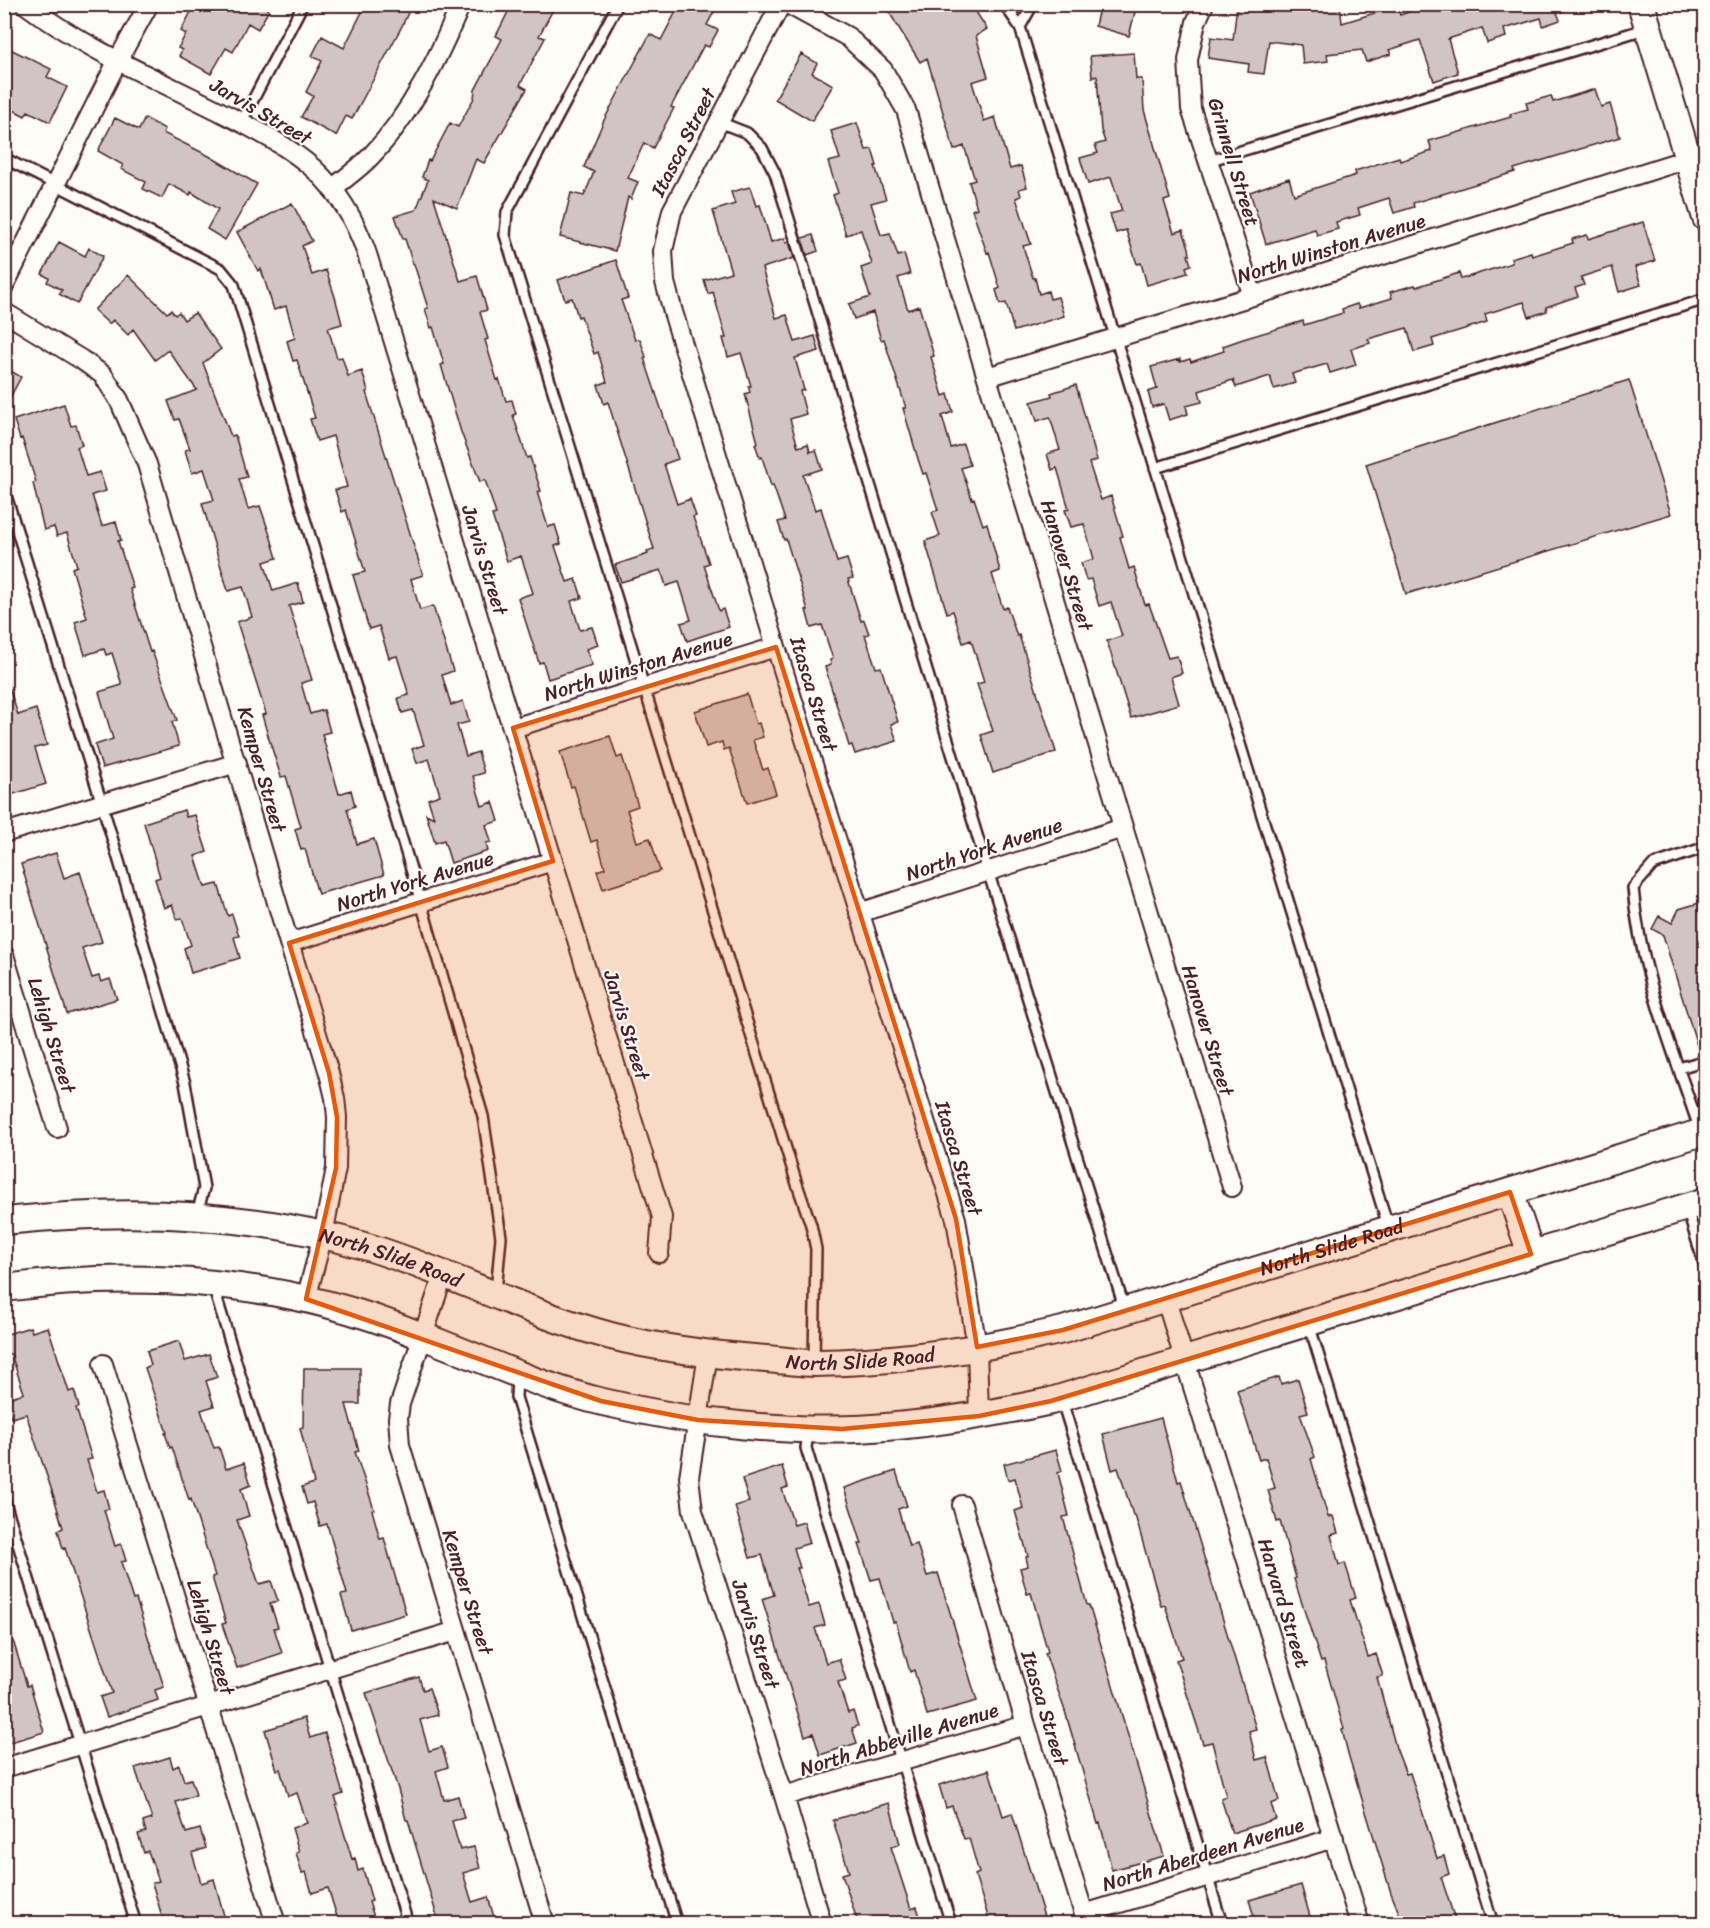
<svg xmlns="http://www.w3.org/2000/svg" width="1710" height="1928" font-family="Sriracha,sans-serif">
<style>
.building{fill:#d0c5c4;stroke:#4a1f2b;stroke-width:1.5}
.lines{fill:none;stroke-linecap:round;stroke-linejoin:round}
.service-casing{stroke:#4a1f2b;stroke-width:14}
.minor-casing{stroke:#4a1f2b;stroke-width:22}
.secondary-casing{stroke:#4a1f2b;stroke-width:30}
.service{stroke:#fdfcf7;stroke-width:9}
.minor{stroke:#fdfcf7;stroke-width:18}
.secondary{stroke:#fdfcf7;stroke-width:26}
.marked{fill:#e8590c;fill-opacity:0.2;stroke:#e8590c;stroke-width:4.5;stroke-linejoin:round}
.labels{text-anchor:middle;stroke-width:4.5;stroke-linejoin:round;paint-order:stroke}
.street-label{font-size:20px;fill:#4a1f2b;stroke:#fdfcf7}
</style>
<rect width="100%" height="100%" fill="#fdfcf7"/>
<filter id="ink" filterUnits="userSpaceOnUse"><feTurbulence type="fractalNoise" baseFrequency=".0167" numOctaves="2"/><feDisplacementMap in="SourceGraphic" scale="12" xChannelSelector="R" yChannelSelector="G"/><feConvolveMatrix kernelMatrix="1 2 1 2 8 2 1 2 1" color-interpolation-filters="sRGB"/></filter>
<g filter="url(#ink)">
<!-- building -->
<path class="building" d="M195,4H260L269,10L258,29L248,23L233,52L226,48L211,74L179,56L182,50L178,48L186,34L181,31Z
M366,4H412L402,26L352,119L346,116L336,136L301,117L313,96L306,92L322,61L312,56L322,36L344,48Z
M512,4H556L539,36L545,38L520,85L527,89L484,163L476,159L457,208L434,198L460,281L477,276L487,310L480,312L488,339L485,340L497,380L499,379L506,401L512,400L516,414L513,415L527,458L530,457L541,491L537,492L548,527L555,525L561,544L555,546L567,582L576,579L582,598L571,601L580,630L592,627L598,645L586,649L592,665L548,679L543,662L539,663L518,598L533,593L521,556L507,561L492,515L496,514L485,480L480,482L461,432L441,365L444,364L433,327L431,328L425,309L428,308L414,264H413L405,239H403L395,216L416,210L428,180L422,177L428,160L430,161L450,123L458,127L474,98L475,90L502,39L496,36Z
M680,4H718L707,25L718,30L709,47L704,45L671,107L674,108L653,148L644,143L628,178L638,182L631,199L628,197L615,251L560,237L571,193L584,196L594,172L584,167L604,120L650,34L661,40Z
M884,4H971L987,29L976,36L988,77L972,82L984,121L995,117L1010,169L1021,166L1027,187L1019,189L1021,196L1016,198L1031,244L1023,246L1033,278H1035L1039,294L1048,291L1050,299L1058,297L1064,316L1014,331L1006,303L1000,304L996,290L1000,288L989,252L987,253L972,210L977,208L969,182L975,180L964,146L954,150L927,58L920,62Z
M1100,4H1137L1129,36L1095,26Z
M1237,4H1285L1284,10L1340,4L1342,23L1378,12L1376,4H1397L1400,15L1431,4H1573V8L1557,13L1560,20L1543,26L1541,18L1504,29L1506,37L1487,43L1482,28L1448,39L1458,73L1434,81L1420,40L1389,50L1391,54L1366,62L1362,50L1327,54L1328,61L1303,64L1301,45L1269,41L1264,74L1248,72L1249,64L1208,58L1211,37L1233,40Z
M4,46L51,69L47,77L67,87L50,122L28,111L25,116L4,105Z
M1134,53L1136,79H1142L1144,110L1170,199L1164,201L1174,233L1183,230L1189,248L1190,255H1188L1191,265L1186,267L1188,273L1147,285L1141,263L1137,264L1126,230L1116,233L1110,214L1122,211L1111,177L1088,184L1080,158L1098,153L1095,145L1105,142L1101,130L1097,76L1092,77L1090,56Z
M801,54L817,63L812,73L833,85L812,121L775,99Z
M1595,89L1601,107L1610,104L1620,137L1514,169L1515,172L1413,203L1414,207L1394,213L1389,198L1358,208L1360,215L1336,222L1338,229L1317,235L1315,229L1266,244L1250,192L1289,178L1294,195L1356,175L1355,171L1399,157L1400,161L1432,151L1429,141L1511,117L1510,114L1528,109L1526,103L1551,96L1553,102Z
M115,118L139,130L145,118L165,129L163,133L209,156L257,184L225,240L207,229L218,209L191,192L190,195L169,184L162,198L143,189L146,182L121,169L123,165L98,151Z
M857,123L866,150L872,149L877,166H875L886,199L871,203L881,235L890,233L898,256L904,254L910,274L898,278L908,310L919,306L934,356L931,357L943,396L948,394L953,412L942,416L951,448L963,444L970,465L961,468L972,499L974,498L983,525L987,523L1000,571L992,574L1003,609L1007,607L1017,636L1019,635L1056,752L993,773L981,735L993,731L977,684L984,682L982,675L971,640L963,643L953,611L947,613L925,541L940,536L932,512L938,510L926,473L923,474L918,459L903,408H906L884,339L881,340L873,312L854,319L849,304L870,297L861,268L872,264L861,230L846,235L833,195L838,193L828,162L840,159L831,131Z
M750,187L756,206L760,205L771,242L785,238L786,243L789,242L794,258L762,268L776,318L787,315L795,342L815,336L819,351L795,358L804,390L800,391L806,414L790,419L798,447L808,444L810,452L816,450L822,469L803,475L815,510L821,508L837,562L847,559L853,578L848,579L861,621L864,620L869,634L865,635L876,668L881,667L898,722L891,724L897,741L855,754L852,745L849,746L825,667L831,665L830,660L833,659L822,625L811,628L806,610H808L786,539L784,540L778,522L785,520L773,485L771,486L762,457L760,458L755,444L758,443L745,394L750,392L748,386H751L741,353L728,357L723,338H726L713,292L708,294L704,280L731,272L713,211L735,204L731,192Z
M292,203L312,241L302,246L312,275L326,270L335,297L342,324L328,328L337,358L342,357L348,376L362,371L368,391L366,392L423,575L411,579L420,610L433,606L453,671L442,675L451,705L463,701L469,722L457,725L466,756L478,752L484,773L473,776L482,806L493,802L499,821L486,825L491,842L486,843L488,851L451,863L444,840L435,843L426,814L434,818L428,799L440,795L429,759L417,763L412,749L424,745L413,710L402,713L398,698L409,695L397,656L389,658L379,626L369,629L353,575L365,572L346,510L342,512L335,490L347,487L333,436L317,441L310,419L315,418L297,360L293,361L287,341L295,338L286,306L274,310L261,269L258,271L237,232Z
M1643,222L1655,261L1635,267L1641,285L1619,292L1612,267L1581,277L1584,285L1575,288L1578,296L1546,307L1547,311L1529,317L1524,302L1485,314L1487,322L1432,339L1434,346L1414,352L1407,328L1368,339L1370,343L1351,349L1356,365L1330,373L1327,364L1292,374L1295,383L1274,389L1270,376L1236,387L1233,380L1199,391L1202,402L1186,406L1188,414L1169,420L1164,404L1152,407L1148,392L1157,389L1151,367L1180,359V362L1190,359L1191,362L1224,351L1223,346L1243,339L1303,321L1304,325L1343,313L1342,309L1357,304L1359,308L1392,298L1390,292L1415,285L1416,287L1459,273L1461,279L1512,263L1511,258L1531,252L1532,256L1573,243L1572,239L1587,235L1588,239Z
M813,235L818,251L807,255L802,238Z
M59,242L85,256L89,248L103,256L77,304L59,294L62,290L47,282L49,278L42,274Z
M616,260L628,298L621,300L635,340L640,339L646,357L644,358L678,459L664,464L677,504L690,499L696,516L693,517L709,563L704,565L719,611L723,609L729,627L687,641L681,623L691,620L679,582L666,586L661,570L621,582L615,565L648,554L647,551L654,549L608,402L604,404L598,385L607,382L598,352L594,354L581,316L578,317L572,298L565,300L558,280Z
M128,275L167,313L171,310L175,315L179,312L184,320L195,313L221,349L203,363L231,436L235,435L247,477L239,479L248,509L260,506L271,538L277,558L264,562L273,591L298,583L303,602L289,606L312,680L301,683L310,714L324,710L330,732L322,734L339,794L351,790L355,806L347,809L357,844L374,839L384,875L318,894L305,849L301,850L295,829L301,827L286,776L281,777L269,739L262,715L266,714L237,622L252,617L243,587L228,591L202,503L214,500L204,469L192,473L185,450L190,449L179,419L175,420L168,401L197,390L168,350L155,360L133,329L128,335L113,320L109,324L94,310Z
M4,367L21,377L4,409Z
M1629,380L1671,514L1406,594L1366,464Z
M1076,385L1097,460L1089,463L1101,500L1111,496L1123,536L1120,537L1129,569L1134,567L1145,605L1149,604L1168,658L1177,656L1182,673L1171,677L1179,704L1131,718L1107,641L1122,636L1111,602L1099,606L1091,579L1086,580L1081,563L1094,559L1084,524L1071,527L1065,510L1069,509L1057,468L1052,470L1047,454L1060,450L1050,417L1037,421L1031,402L1052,396L1051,393Z
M64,404L71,426L76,425L82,445L77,447L86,476L100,472L106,491L92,495L102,526L116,522L121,540L118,541L133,588L130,589L150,652L152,651L177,720L172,722L179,746L102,768L95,745L113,739L99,692L122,685L112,653L106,655L104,649L85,655L75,622L87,618L72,568L77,566L67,533L57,536L54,527L44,530L33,483L36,482L22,438L20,439L14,420Z
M4,684H8L18,715L36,709L47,745L35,748L46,784L4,797Z
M747,694L756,724L759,723L763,737L753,740L763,770L768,768L776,794L747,803L729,748L724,750L722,742L706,747L695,711Z
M610,736L617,758L622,756L638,806L627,810L637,842L650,838L660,871L603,889L597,871L605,868L597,840L591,842L574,786L571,787L560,752Z
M184,810L186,817L195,815L207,852L195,856L205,887L218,884L228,916L232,914L239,936L234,937L240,958L191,973L184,948L191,945L182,918L177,919L172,905L164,908L155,879L160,877L144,823Z
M56,853L64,878L80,872L102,942L82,948L92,978L99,976L101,982L110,979L117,999L67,1014L21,864Z
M1706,901V1053L1700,1055L1663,935L1652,929L1659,916L1672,923L1679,909Z
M30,1327L32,1332L48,1327L69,1392L74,1390L79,1407L76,1408L92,1459L87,1460L97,1492L104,1490L109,1509L104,1510L115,1546L121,1544L126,1561L121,1562L133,1600L136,1599L164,1687L155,1690L158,1700L107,1717L100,1697L112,1693L65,1548L63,1549L58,1530L63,1528L53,1494L26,1414L11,1418L5,1399L24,1393L11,1354L4,1356V1335Z
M179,1341L185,1361L209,1354L217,1377L206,1381L214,1406L201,1410L214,1448L219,1447L226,1469L244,1463L251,1485L241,1489L249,1516L237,1520L259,1584L271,1581L278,1601L270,1603L278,1627L274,1628L282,1653L237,1668L222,1624L226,1623L212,1577L215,1576L191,1499L189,1500L172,1447L170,1448L165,1433H167L145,1368L151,1365L147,1351Z
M304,1368H360V1404H346L359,1451L355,1452L374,1509L372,1510L380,1539L384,1538L406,1614L351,1630L341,1595L347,1594L327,1524L320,1526L313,1502L307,1504L302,1487L314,1483L300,1428L303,1427Z
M1279,1377L1281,1384L1298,1379L1308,1412L1300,1414L1315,1457L1311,1459L1328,1517L1333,1516L1338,1533L1331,1535L1339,1565L1345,1563L1356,1598L1350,1600L1368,1657L1376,1654L1383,1676L1377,1677L1396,1748L1406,1774L1410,1773L1437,1858L1444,1856L1449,1874L1441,1877L1456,1923H1403L1391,1893L1349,1757L1342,1730L1344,1729L1324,1661L1321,1662L1294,1579L1296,1578L1280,1521L1277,1522L1268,1490L1275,1488L1266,1458L1259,1460L1237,1390Z
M1161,1418L1178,1482L1181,1481L1256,1729L1249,1731L1256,1760L1267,1757L1279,1801L1271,1804L1276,1819L1232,1833L1221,1798L1226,1796L1212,1742L1203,1744L1176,1660L1182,1658L1165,1605L1161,1606L1135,1515H1133L1118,1468L1112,1470L1103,1434Z
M1056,1450L1062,1471L1058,1473L1069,1516L1063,1517L1087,1605H1089L1164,1856L1112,1870L1100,1823L1098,1824L1065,1711L1045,1653L1048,1652L1031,1593L1027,1594L1020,1568L1028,1566L1026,1557L1028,1556L1015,1511L1023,1508L1015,1478L1008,1480L1004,1464Z
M782,1466L788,1487L782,1489L794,1525L804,1522L810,1543L794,1548L800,1568H797L809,1607L819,1604L825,1625L815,1628L826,1663L839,1659L846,1680L838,1682L848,1713L853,1711L858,1726L852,1728L857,1743L820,1755L813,1733L805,1736L762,1599L774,1595L762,1555L750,1558L735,1506L749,1502L742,1479Z
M896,1471L907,1506L898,1509L909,1546L917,1544L927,1576L938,1573L977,1701L927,1715L914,1670L910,1672L896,1622H893L880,1578L871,1580L859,1544H862L844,1488Z
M8,1624L27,1686L30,1685L44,1732L4,1744V1625Z
M419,1677L423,1690L429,1688L438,1715L420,1720L429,1751L442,1747L448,1767L436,1771L444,1800L458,1796L464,1818L452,1821L460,1850L474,1847L480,1868L463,1873L472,1902L488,1897L494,1917L476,1923H439L408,1820H406L398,1789L366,1693Z
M304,1718L310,1738L325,1733L343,1794L335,1797L338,1805L336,1806L352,1859L355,1858L358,1871L363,1869L372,1901L369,1902L376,1923H339L328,1888L312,1893L306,1872L302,1873L296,1853L299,1852L292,1828L307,1823L297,1793L288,1796L280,1769L277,1770L265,1730Z
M170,1757L173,1768L179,1765L184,1781L191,1779L196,1795L176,1802L186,1833L200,1829L206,1848L192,1853L201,1883L214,1879L226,1923H164L152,1883L159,1881L148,1851L144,1853L138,1834L146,1832L143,1822L152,1819L135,1768Z
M989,1770L1003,1816L1012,1813L1046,1923H990L975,1875L979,1873L969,1838L964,1839L952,1806L946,1808L939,1785Z
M889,1803L900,1844L891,1847L911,1909L917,1907L922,1923H858L842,1874L849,1872L833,1820Z
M1301,1885L1311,1920L1298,1923H1256L1249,1900Z"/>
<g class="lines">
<defs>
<path id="service" d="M618,4L507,212L505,235L796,1181L811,1225L816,1249L814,1360
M1004,4L1020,27L1388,1226
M1020,27L1033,4
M719,122L747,133L762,148L775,173L988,871L1125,1310
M241,123L303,4
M4,158L221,269L234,285L421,902L483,1116L501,1237L496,1292
M1208,161L1645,29
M1155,468L1706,299
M4,489L102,804L185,1083L204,1188L197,1214
M1679,1068L1706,1060
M1700,1131C1674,1052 1640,973 1633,888L1653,865L1706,847
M1687,1209L1706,1270
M213,1286L408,1924
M1309,1324L1493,1924
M517,1377L516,1397L677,1924
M1062,1401L1222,1924
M808,1432L806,1448L951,1924
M4,1499L136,1924"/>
<path id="minor" d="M25,4C84,48 152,77 217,110C250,127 286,144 314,169C339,192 356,222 367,254L662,1217L659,1253
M781,4L672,211L663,251L665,282L673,312L776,647L956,1219L977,1347L979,1416
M788,4L848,37L883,70L906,110L1232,1187
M1204,4L1196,22L1188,60L1191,109L1253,296
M332,189C345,178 360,168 371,156C412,113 438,58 461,4
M4,286L118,60L149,4
M4,312L82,360L103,375L119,400L147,464L289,943L329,1073L335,1098L337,1117L336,1168L323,1235L306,1299
M987,377L1253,296L1687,159
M513,728L776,647
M4,833L237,763
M859,913L1123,828
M289,943L553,861
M4,955L57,1128
M444,1273L400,1404L398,1418L400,1445L545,1924
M1165,1297L1360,1924
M708,1354L689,1477L693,1511L784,1796L822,1924
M103,1364L276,1924
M962,1505L1026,1725L1087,1924
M4,1768L456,1631
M784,1796L1026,1725
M1084,1914L1334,1838"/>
<g id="secondary">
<path d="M1641,4L1706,218"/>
<path d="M1510,1192L1531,1254"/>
<path id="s1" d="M4,1221C127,1208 252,1211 371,1248C452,1273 528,1314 611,1336C661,1349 714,1355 766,1359C783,1360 799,1363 815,1363C898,1362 983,1349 1063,1330L1706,1131"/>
<path d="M4,1288C112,1273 225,1277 330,1305C361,1313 392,1324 422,1336C482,1358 540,1387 603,1402C696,1424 801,1436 897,1426C949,1421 1000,1412 1051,1401L1706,1201"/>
</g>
</defs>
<!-- service casing -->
<use href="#service" class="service-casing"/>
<!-- minor casing -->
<use href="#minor" class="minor-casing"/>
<!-- secondary casing -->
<use href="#secondary" class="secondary-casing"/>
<!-- service -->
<use href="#service" class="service"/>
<!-- minor -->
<use href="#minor" class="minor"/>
<!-- secondary -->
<use href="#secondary" class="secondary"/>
</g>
</g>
<!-- marked area -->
<path class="marked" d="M776,647L956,1219L977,1347L1063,1330L1510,1192L1531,1254L1051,1401L979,1416L842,1429L698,1420L601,1401L306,1299L336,1168L337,1117L329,1073L289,943L553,861L513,728Z"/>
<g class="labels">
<!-- street labels -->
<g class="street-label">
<text transform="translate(261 111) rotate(30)" y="7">Jarvis Street</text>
<text transform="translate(683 142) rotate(-63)" y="7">Itasca Street</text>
<text transform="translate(1234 162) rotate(73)" y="7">Grinnell Street</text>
<text transform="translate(1331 248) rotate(-17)" y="7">North Winston Avenue</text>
<text transform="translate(485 560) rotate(73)" y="7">Jarvis Street</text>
<text transform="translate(1067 565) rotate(73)" y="7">Hanover Street</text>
<text transform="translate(638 666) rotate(-17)" y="7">North Winston Avenue</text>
<text transform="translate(814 694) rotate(73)" y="7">Itasca Street</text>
<text transform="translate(262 769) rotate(74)" y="7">Kemper Street</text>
<text transform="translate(984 849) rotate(-18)" y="7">North York Avenue</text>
<text transform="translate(415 881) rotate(-17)" y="7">North York Avenue</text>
<text transform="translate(627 1025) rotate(73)" y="7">Jarvis Street</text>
<text transform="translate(1208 1030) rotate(73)" y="7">Hanover Street</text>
<text transform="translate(52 1035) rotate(73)" y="7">Lehigh Street</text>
<text transform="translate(959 1158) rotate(73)" y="7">Itasca Street</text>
<text dy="7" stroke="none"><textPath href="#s1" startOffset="1364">North Slide Road</textPath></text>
<text dy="7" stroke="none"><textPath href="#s1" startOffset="392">North Slide Road</textPath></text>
<text dy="7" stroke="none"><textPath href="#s1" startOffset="878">North Slide Road</textPath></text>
<text transform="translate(468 1592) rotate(73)" y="7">Kemper Street</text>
<text transform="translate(1284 1603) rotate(73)" y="7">Harvard Street</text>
<text transform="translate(756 1634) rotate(72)" y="7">Jarvis Street</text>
<text transform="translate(211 1637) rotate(73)" y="7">Lehigh Street</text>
<text transform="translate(1045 1708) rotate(73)" y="7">Itasca Street</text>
<text transform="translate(899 1739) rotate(-17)" y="7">North Abbeville Avenue</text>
<text transform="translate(1203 1854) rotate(-17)" y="7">North Aberdeen Avenue</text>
</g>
</g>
<!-- margin -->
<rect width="1710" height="1928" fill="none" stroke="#fdfcf7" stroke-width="24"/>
<rect x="12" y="12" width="1686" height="1904" fill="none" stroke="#4a1f2b" stroke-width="2" filter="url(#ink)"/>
</svg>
